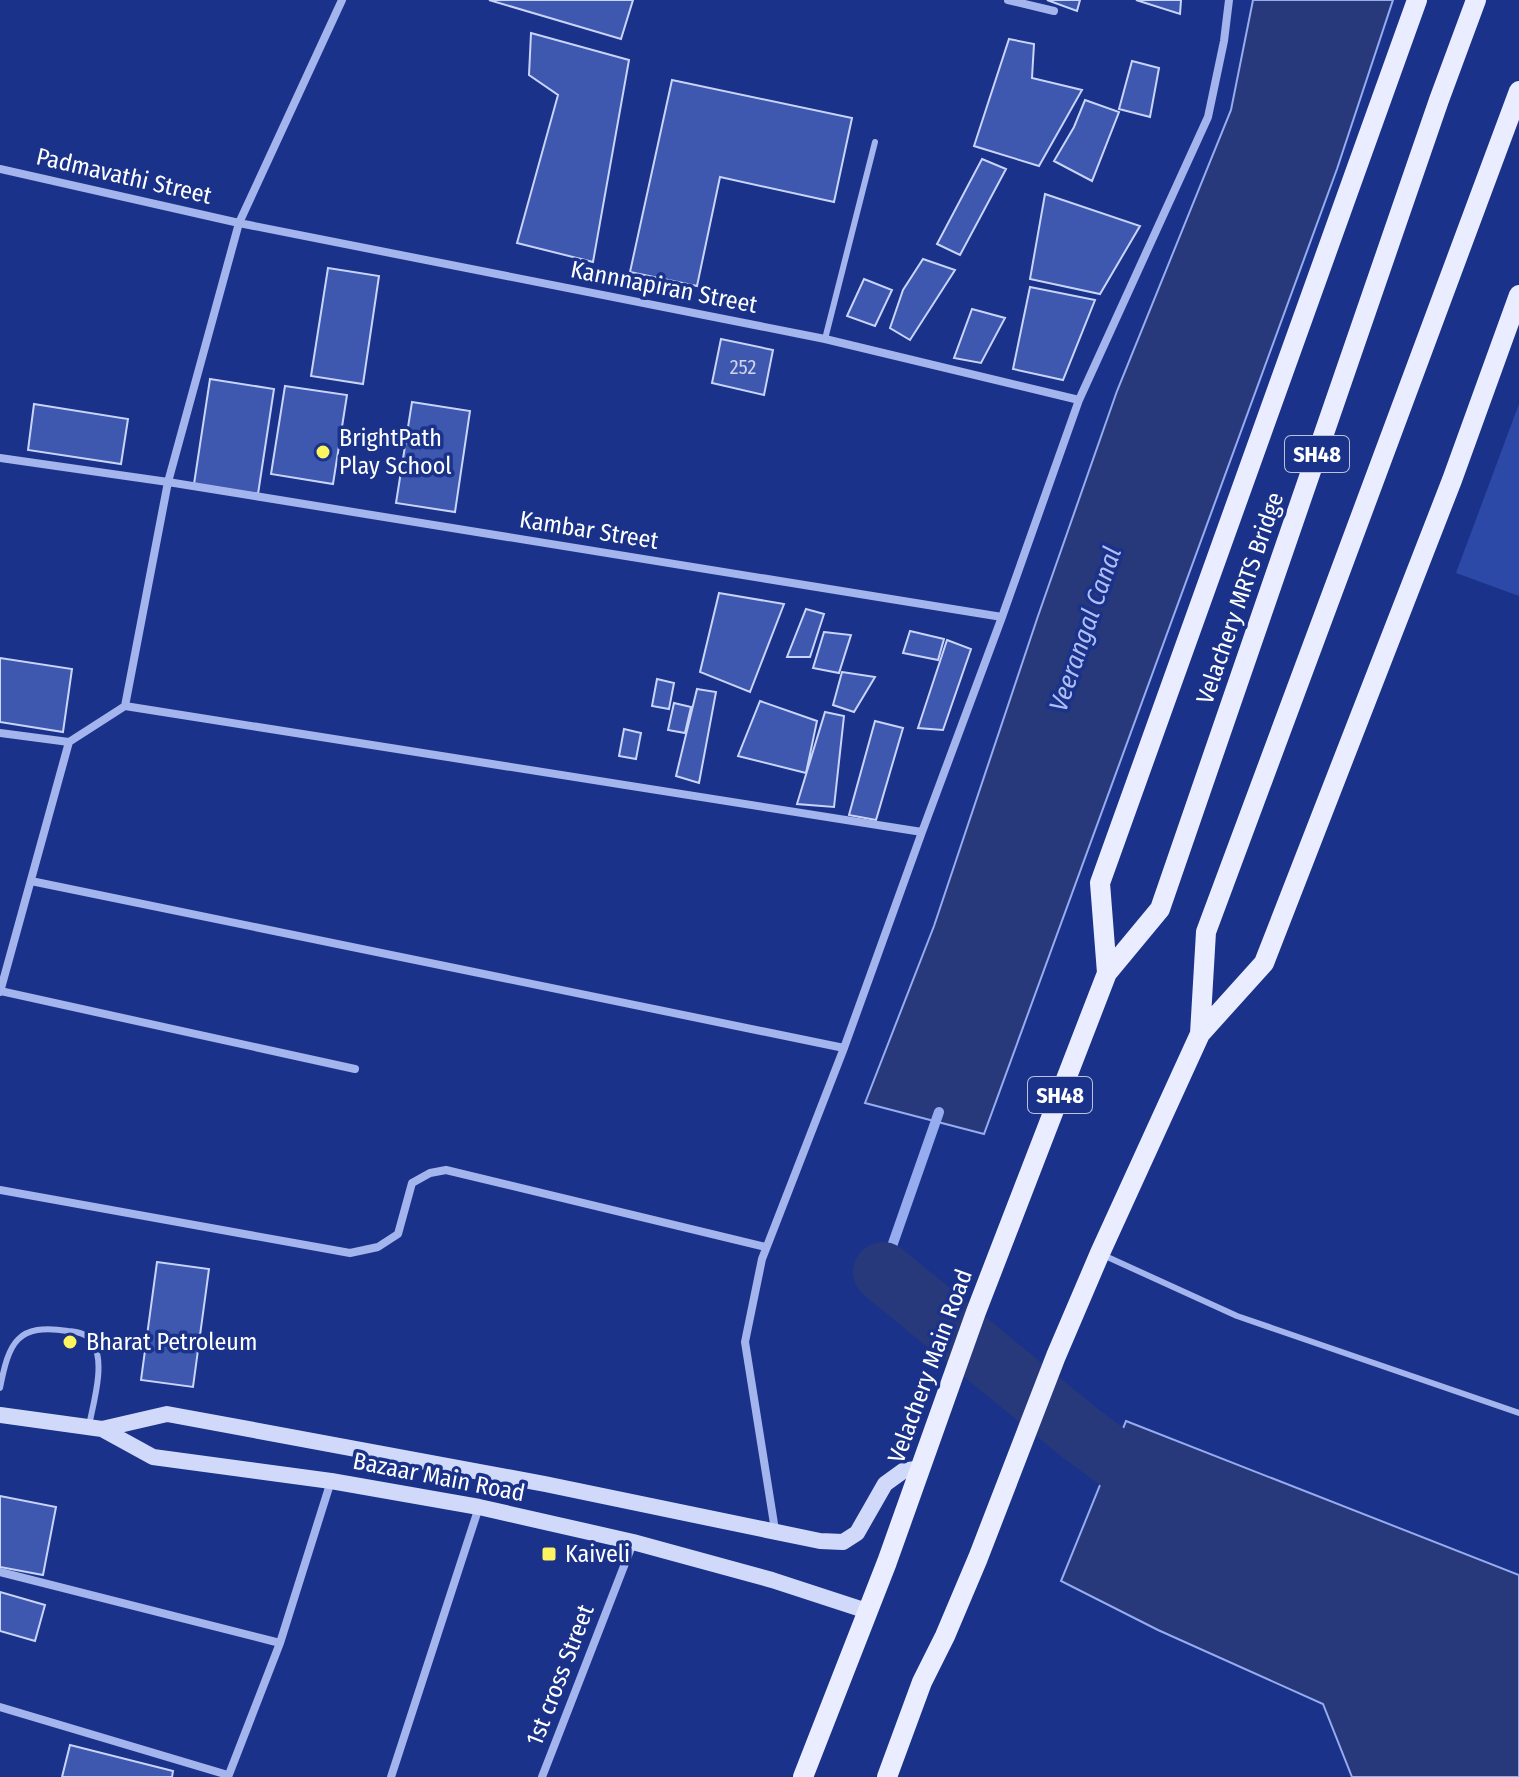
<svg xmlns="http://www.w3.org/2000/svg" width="1519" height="1777" font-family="'Fira Sans Condensed',sans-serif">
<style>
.green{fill:#2d49a7}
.water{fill:#27397b;stroke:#96acef;stroke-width:2}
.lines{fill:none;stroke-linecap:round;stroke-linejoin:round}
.stream{stroke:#96acef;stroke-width:10}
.river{stroke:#27397b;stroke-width:60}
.building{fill:#3e58b0;stroke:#c9d4f9;stroke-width:2}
.lane{stroke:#a4b4ed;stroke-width:6}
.street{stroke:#a4b4ed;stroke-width:8}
.secondary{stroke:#d0d9f9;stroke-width:16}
.primary{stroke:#e9edff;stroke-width:20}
.poi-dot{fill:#fef460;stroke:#1a3289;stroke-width:3}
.labels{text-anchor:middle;stroke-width:7;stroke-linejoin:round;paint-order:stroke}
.number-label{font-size:20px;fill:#cfd5eb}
.shield{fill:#1a3289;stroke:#bac2dc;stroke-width:2}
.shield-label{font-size:22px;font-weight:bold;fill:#fff}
.street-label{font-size:24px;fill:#fff;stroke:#1a3289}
.poi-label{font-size:24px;fill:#fff;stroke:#1a3289;text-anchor:start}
.water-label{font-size:26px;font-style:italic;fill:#afbff4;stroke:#1a3289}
</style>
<rect width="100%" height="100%" fill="#1a3289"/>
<!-- green -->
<path class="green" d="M1519,404V596L1456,573Z"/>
<!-- water -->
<path class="water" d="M1253,0H1393L1337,169L984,1134L865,1103L934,926L1038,616L1117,391L1231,110Z
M1126,1421L1519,1575V1777H1352L1323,1704L1158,1630L1061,1581Z"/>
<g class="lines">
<!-- stream -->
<path class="stream" d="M883,1272L939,1112"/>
<!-- river -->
<path class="river" d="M883,1272L1080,1433L1177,1505"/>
</g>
<!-- building -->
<path class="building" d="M489,0H633L621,39Z
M1047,0H1080L1077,11Z
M1136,0H1181L1180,14Z
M531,33L629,60L593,262L517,243L558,95L529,75Z
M1009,39L1034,44L1032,78L1082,90L1039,166L974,146Z
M1132,61L1159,68L1150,117L1119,109Z
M672,80L852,118L834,202L720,177L697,286L630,272Z
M1085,100L1119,112L1092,181L1054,161L1074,127Z
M982,159L1006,169L960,255L937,244Z
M1045,194L1140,226L1100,294L1030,279Z
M923,259L955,270L910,340L890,328L903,290Z
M328,268L379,276L363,384L311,376Z
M864,279L892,290L875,326L847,316Z
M1030,287L1095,300L1063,380L1013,369Z
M972,309L1005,318L981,363L954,358Z
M721,339L773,350L764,395L712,383Z
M210,379L274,389L258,494L194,484Z
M285,386L347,395L333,484L271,474Z
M412,402L470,411L455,512L396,503Z
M34,404L128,419L121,464L28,450Z
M719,593L784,604L750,692L700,672Z
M806,609L824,614L810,657H787Z
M910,631L944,639L938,660L903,653Z
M824,632L851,635L839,673L813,668Z
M947,640L971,649L943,730L918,728Z
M0,658L72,669L63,732L0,722Z
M842,672L875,677L854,712L833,705Z
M657,679L674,683L669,709L652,706Z
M697,689L716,692L699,783L676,776Z
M760,701L817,721L806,773L738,756Z
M674,703L691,707L685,733L668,730Z
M825,712L844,716L834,807L797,804Z
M875,721L903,728L876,820L849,815Z
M624,729L641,733L636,759L619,756Z
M157,1262L209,1269L193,1387L141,1380Z
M0,1496L56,1507L43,1575L0,1567Z
M0,1592L45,1605L35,1641L0,1631Z
M70,1745L173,1771L172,1777H62Z"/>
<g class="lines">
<!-- lane -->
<path class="lane" d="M825,339L875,142
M1103,1255L1237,1316L1519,1413
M0,1388C9,1342 17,1323 68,1331C80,1332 88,1334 94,1345C105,1365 93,1404 89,1426"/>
<!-- street -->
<path class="street" d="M1008,0L1054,11
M0,169L239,223L825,339L1079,400
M0,458L168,482L1002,617
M125,706L922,832
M0,733L69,742
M31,881L844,1048
M0,991L355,1069
M0,992L69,742L125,706L168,482L239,223L342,0
M0,1190L350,1253L378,1247L398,1234L412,1183L430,1173L446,1170L766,1247
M775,1530L745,1342L762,1259L844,1048L922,832L1002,617L1079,400L1208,117L1224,41L1229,0
M0,1572L280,1643L228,1777
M280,1643L331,1481
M0,1707L228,1775
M391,1777L479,1507
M542,1777L633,1543"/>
<!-- secondary -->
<path class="secondary" d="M0,1415L102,1429L153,1457L331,1481L479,1507L633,1542L772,1580L867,1611
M102,1429L167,1414L545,1484L820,1541L843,1542L857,1533L885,1484L903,1471L921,1468"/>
<!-- primary -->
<path class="primary" d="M1107,973L1100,883L1417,0
M1200,1034L1206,932L1519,91
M803,1777L887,1562L976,1312L1107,973L1160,909L1439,100L1476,0
M887,1777L922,1682L945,1636L978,1558L1056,1356L1100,1253L1200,1034L1264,963L1452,480L1519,295"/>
</g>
<!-- markers -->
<g class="poi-dot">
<circle cx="323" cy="452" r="8"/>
<circle cx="70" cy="1342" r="8"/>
<rect x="541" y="1546" width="16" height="16" rx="4"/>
</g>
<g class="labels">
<!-- number labels -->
<g class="number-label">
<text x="743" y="374">252</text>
</g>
<!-- shield labels -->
<g class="shield">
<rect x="1285" y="436" width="64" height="36" rx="6"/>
<rect x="1028" y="1077" width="64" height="36" rx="6"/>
</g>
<g class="shield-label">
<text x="1317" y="462">SH48</text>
<text x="1060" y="1103">SH48</text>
</g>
<!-- street labels -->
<g class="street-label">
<text transform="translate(124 176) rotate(13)" y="8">Padmavathi Street</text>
<text transform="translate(664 287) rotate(11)" y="8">Kannnapiran Street</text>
<text transform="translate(589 530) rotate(9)" y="8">Kambar Street</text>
<text transform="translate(1240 598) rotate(-71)" y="8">Velachery MRTS Bridge</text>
<text transform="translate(930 1366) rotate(-70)" y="8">Velachery Main Road</text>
<text transform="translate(439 1477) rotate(11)" y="8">Bazaar Main Road</text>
<text transform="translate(560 1675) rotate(-69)" y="8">1st cross Street</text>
</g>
<!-- poi labels -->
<g class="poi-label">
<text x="339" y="446">BrightPath<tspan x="339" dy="28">Play School</tspan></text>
<text x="86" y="1350">Bharat Petroleum</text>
<text x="565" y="1562">Kaiveli</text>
</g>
<!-- water labels -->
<g class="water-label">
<text transform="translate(1085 629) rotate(-71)" y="9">Veerangal Canal</text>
</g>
</g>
</svg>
